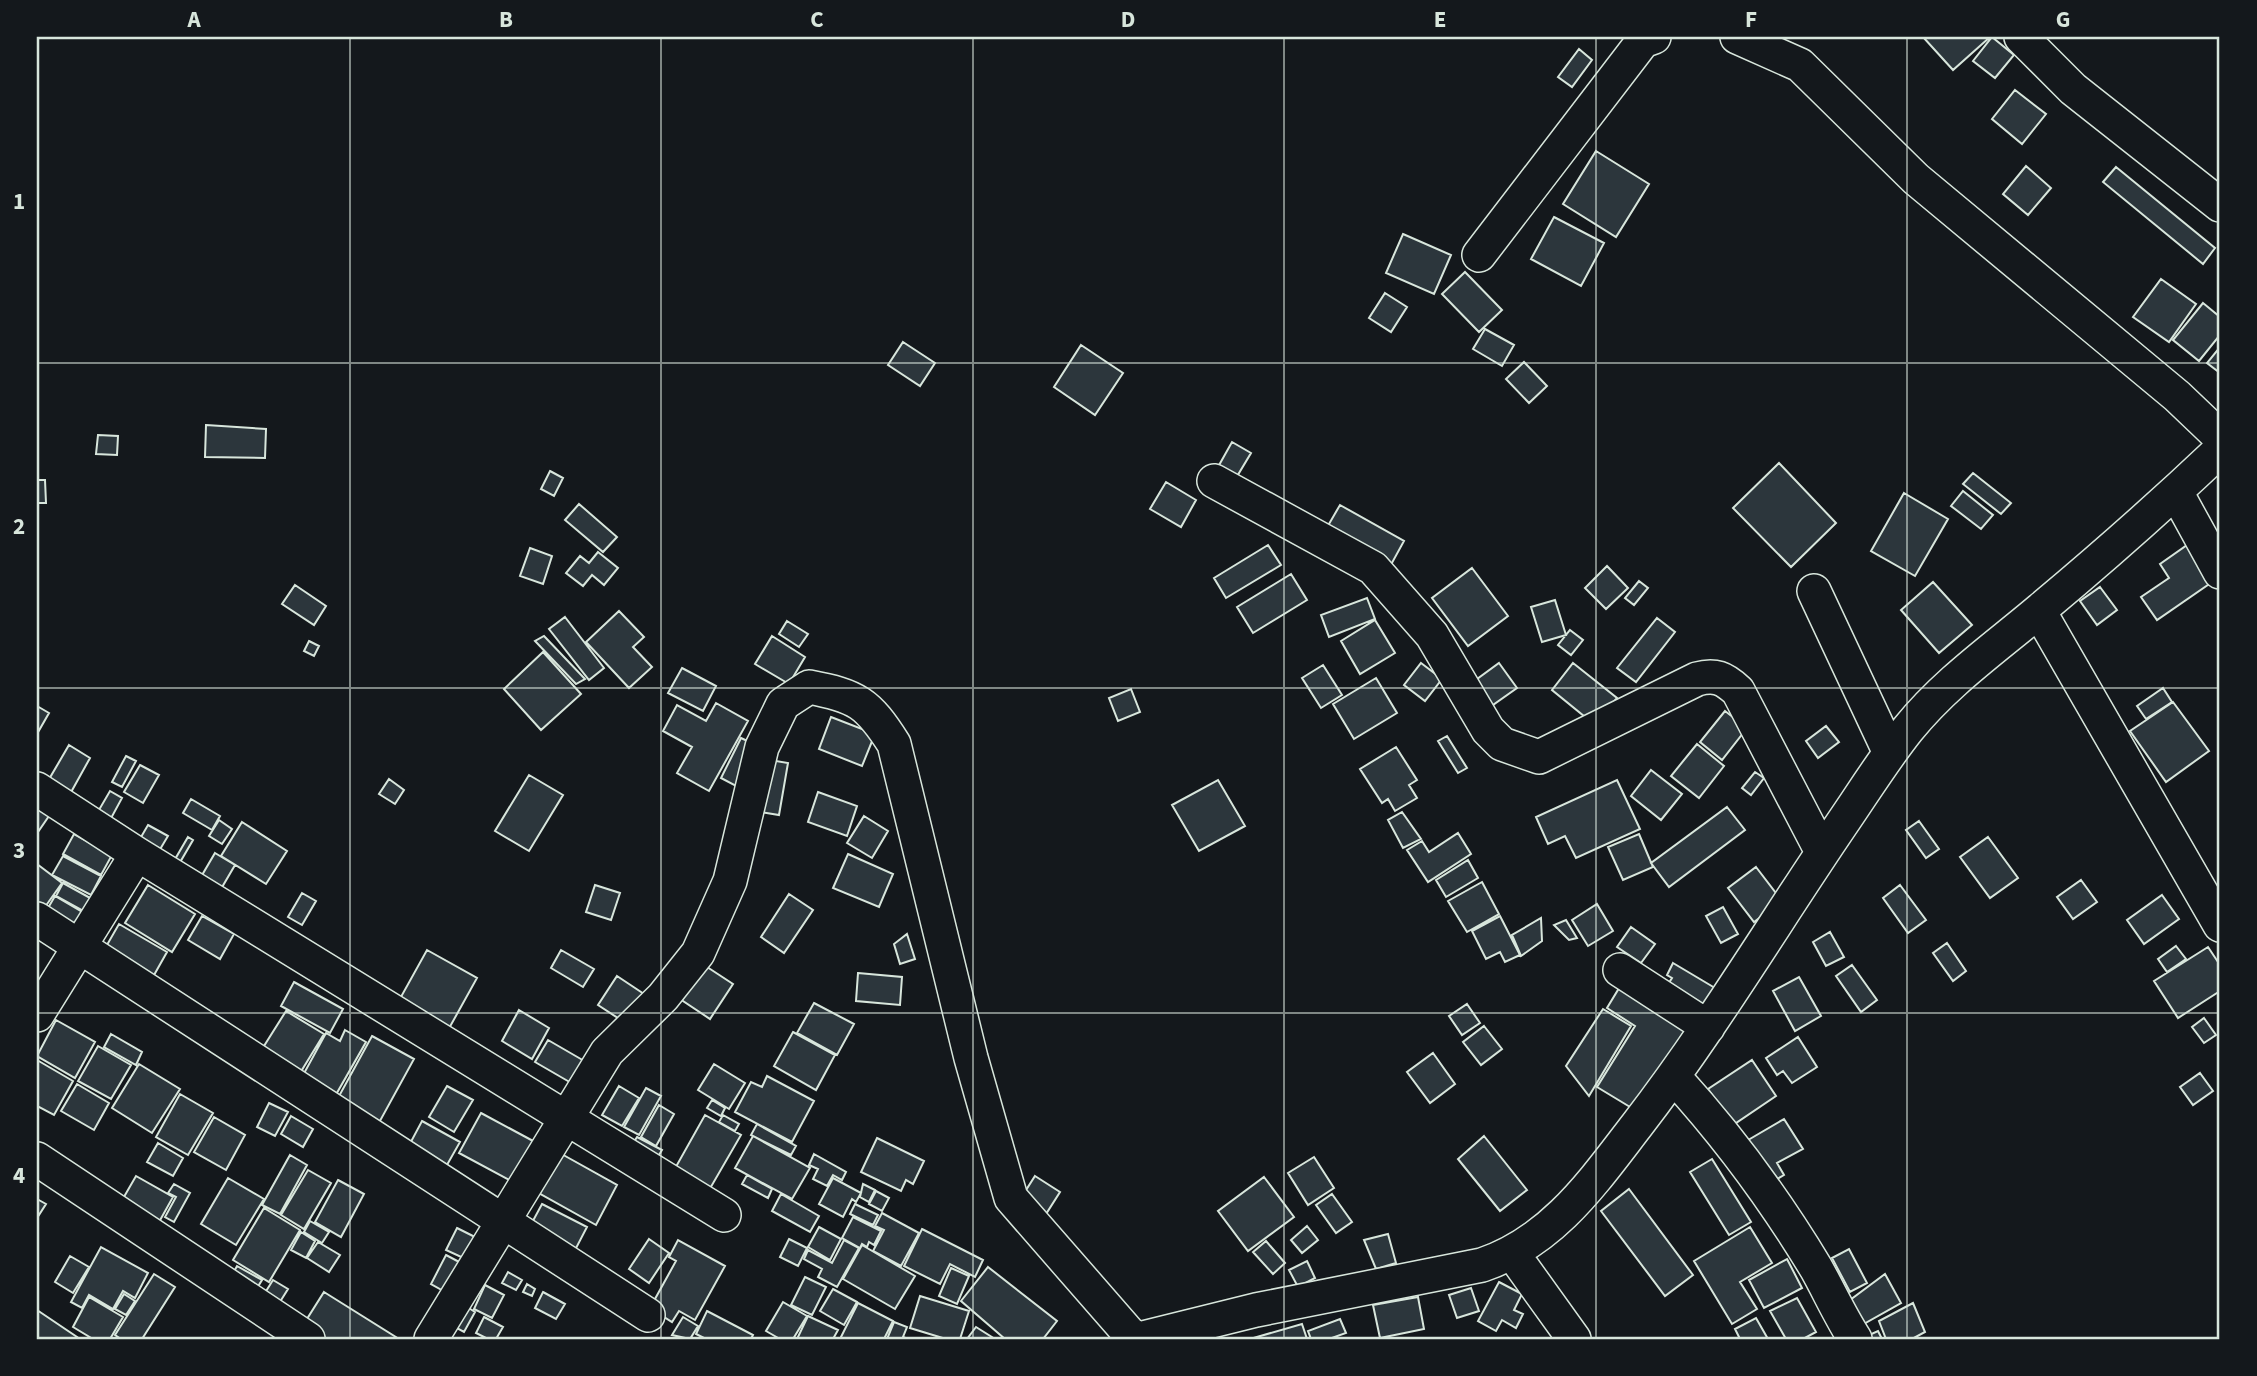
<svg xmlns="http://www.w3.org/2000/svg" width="2257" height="1376" font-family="'Source Sans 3',sans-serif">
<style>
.building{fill:#2c363c;stroke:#d8e6dc;stroke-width:2}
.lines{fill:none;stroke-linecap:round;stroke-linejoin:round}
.minor-casing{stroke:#d8e6dc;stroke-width:36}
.minor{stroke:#14181c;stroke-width:33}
.grid{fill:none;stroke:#d8e6dc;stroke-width:2;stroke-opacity:0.55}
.neatline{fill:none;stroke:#d8e6dc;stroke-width:2.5}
.grid-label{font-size:23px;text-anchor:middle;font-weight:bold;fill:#d8e6dc}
</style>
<rect width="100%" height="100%" fill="#14181c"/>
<!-- building -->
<path class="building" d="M1923,37H1990L1953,70Z
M1992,37L2014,55L1995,78L1973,61Z
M1579,49L1592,60L1572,87L1558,77Z
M2015,90L2046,114L2022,144L1992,119Z
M1596,151L1649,184L1616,237L1563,204Z
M2026,166L2051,188L2028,215L2003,194Z
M2116,167L2215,248L2203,264L2103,182Z
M1554,217L1604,243L1581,286L1531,259Z
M1403,234L1451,255L1434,294L1386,273Z
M1465,272L1502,310L1479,332L1442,294Z
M2161,279L2196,304L2169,342L2133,317Z
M1385,293L1407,307L1391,332L1369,318Z
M2203,303L2220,317V335L2199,361L2173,340Z
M1485,329L1514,345L1502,366L1473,349Z
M903,342L935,363L920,386L888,365Z
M1081,345L1123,373L1095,415L1054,387Z
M2220,347V373L2207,363Z
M1524,362L1547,386L1529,403L1506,379Z
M206,425L266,429L265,458L205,457Z
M98,435L118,436L117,455L96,454Z
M1232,442L1251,453L1236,478L1218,467Z
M1779,463L1836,523L1791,567L1733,508Z
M550,471L563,478L554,496L541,489Z
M1973,473L2011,503L2001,514L1963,484Z
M37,480H45L46,503H37Z
M1166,482L1196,500L1181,527L1150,509Z
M1963,491L1993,515L1981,529L1951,506Z
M1904,493L1948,519L1915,576L1871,551Z
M579,504L617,537L603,552L565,520Z
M1340,505L1404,541L1387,572L1322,536Z
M2190,543L2215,580L2157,620L2141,597L2169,578L2160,564Z
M1268,545L1281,565L1226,598L1214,578Z
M530,548L552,556L543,584L520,576Z
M598,552L618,568L604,585L592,575L583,586L566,573L580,556L589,563Z
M1607,566L1628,588L1606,609L1585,588Z
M1472,568L1508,616L1468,646L1432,598Z
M1291,574L1307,600L1253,633L1237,607Z
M1639,581L1648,588L1634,605L1625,598Z
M1933,582L1972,625L1939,653L1901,610Z
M295,585L326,606L314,625L282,604Z
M2100,587L2117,610L2097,625L2080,601Z
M1367,598L1375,619L1329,637L1321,615Z
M1555,600L1566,635L1542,642L1531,607Z
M619,611L644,637L633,647L652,667L629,688L586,642Z
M565,617L604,668L589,680L549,629Z
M1657,618L1675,632L1636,682L1617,668Z
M1375,620L1395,653L1360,674L1341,641Z
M787,621L808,634L799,647L779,634Z
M1570,630L1583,640L1571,655L1558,645Z
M544,636L585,679L576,684L535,641Z
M772,636L805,657L789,684L755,664Z
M309,641L319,646L314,656L304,651Z
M543,652L581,694L541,730L504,689Z
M1421,663L1442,679L1425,701L1404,685Z
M1499,663L1517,688L1490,707L1473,682Z
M1573,663L1617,698L1595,725L1552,690Z
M1323,665L1342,695L1321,708L1302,678Z
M682,668L716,686L703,711L668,693Z
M1376,678L1397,713L1354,739L1333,704Z
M2163,688L2172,702L2146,719L2137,706Z
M1131,689L1140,712L1118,721L1109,698Z
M2173,702L2209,751L2166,782L2130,731Z
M716,703L748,721L709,791L677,773L692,747L663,731L677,705L706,721Z
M37,706L49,713L37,734Z
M1725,711L1747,728L1722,760L1700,742Z
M831,717L875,734L862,766L819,749Z
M1826,726L1839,742L1818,758L1806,741Z
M1447,736L1467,768L1458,773L1438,741Z
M741,738L756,745L736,786L721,778Z
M1697,744L1724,766L1699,798L1671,776Z
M69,745L90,758L70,794L48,781Z
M1396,747L1417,780L1409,785L1417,798L1395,811L1388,799L1382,803L1360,769Z
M126,756L136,761L122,787L112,782Z
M764,759L788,763L779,815L755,811Z
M140,765L159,775L143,803L124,792Z
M1651,770L1682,794L1661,820L1631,796Z
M1755,772L1764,778L1751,795L1742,788Z
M529,775L563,795L529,851L495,831Z
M389,779L404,790L395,804L379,794Z
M1218,780L1245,826L1199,851L1172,805Z
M1617,780L1640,829L1576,858L1565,836L1548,844L1536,817Z
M110,791L122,798L109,822L96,815Z
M818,792L857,806L847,836L808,822Z
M191,799L220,816L212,830L183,813Z
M37,804L51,813L38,832H37Z
M1727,807L1745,830L1669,887L1651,863Z
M1402,812L1421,839L1403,848L1388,820Z
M864,816L888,831L872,858L847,843Z
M219,820L232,829L222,844L209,836Z
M1919,821L1939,849L1926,858L1906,830Z
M242,822L287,851L266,884L221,856Z
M148,825L168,836L156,856L137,844Z
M1458,833L1471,854L1428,882L1407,850L1422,841L1429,852Z
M74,834L112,855L101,875L63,854Z
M1639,834L1653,867L1623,880L1608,847Z
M188,837L193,840L179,864L174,861Z
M1988,837L2018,878L1990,898L1960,857Z
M215,853L235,865L218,894L198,882Z
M848,854L893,874L879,907L833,888Z
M63,856L101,876L91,895L52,875Z
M1468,860L1478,878L1446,897L1436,880Z
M37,864L62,883L40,914L37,911Z
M1756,867L1782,901L1754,922L1728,888Z
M2081,880L2097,902L2073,919L2057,897Z
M1482,882L1499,914L1467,932L1448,901Z
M63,883L92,899L85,912L56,896Z
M148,885L195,914L172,952L125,923Z
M595,885L620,893L611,920L586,912Z
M1900,885L1926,920L1908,933L1883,898Z
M302,893L316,901L302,925L288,917Z
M789,894L813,910L784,953L761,937Z
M2162,895L2179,919L2144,944L2127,920Z
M55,896L84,913L70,937L41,920Z
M1597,904L1613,931L1588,946L1572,920Z
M1723,907L1738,934L1721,943L1706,916Z
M202,916L234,934L220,959L188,940Z
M1500,916L1520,955L1505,962L1500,952L1486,959L1472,931Z
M1541,918L1542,941L1521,956L1512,935Z
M1566,920L1577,938L1569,940L1554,925Z
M119,924L167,952L149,984L100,957Z
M1631,927L1655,944L1641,963L1617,947Z
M1830,932L1844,957L1826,966L1813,942Z
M907,934L915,959L900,964L894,944Z
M1947,943L1966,971L1953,981L1933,953Z
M2176,946L2186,959L2167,972L2158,959Z
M2208,947L2220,965V991L2178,1018L2154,981Z
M427,950L477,978L447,1032L397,1004Z
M561,950L594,969L583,987L551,968Z
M701,963L733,984L710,1019L677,997Z
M1673,963L1715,988L1701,1011L1665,989L1672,978L1667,975Z
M1852,965L1877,1000L1861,1012L1836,976Z
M858,973L902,977L900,1005L856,1001Z
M617,976L647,996L627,1024L598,1005Z
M1799,977L1821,1016L1795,1031L1773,991Z
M1624,980L1690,1022L1635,1110L1597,1087L1635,1026L1607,1008Z
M294,982L343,1009L330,1033L281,1006Z
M814,1003L854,1024L837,1055L797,1033Z
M1467,1004L1480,1023L1462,1035L1449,1016Z
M1603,1009L1631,1026L1589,1096L1566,1066Z
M519,1010L549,1028L532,1059L502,1041Z
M286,1011L324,1034L297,1078L259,1054Z
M2204,1018L2216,1035L2204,1043L2192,1027Z
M56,1020L95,1042L75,1078L37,1056Z
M1484,1026L1502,1049L1481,1065L1463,1042Z
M345,1030L366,1042L330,1105L302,1077L326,1033L340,1041Z
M793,1032L835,1055L816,1090L774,1066Z
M111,1034L142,1052L136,1065L104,1047Z
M372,1036L414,1059L375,1130L333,1107Z
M1798,1037L1817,1067L1792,1083L1783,1071L1777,1075L1766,1058Z
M548,1040L586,1062L573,1084L535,1062Z
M98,1046L131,1065L111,1099L78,1081Z
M1433,1053L1455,1084L1430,1103L1407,1072Z
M37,1060L73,1081L54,1115L37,1106Z
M1752,1060L1776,1096L1733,1125L1708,1089Z
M139,1064L180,1089L152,1133L112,1108Z
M714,1064L745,1083L729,1109L698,1090Z
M2200,1073L2213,1091L2193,1105L2180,1087Z
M767,1076L814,1101L792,1142L735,1112L751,1082L762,1087Z
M77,1084L109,1103L94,1130L61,1111Z
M447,1086L473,1100L454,1132L429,1117Z
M619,1086L639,1098L622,1126L602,1115Z
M646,1088L661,1096L639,1135L624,1127Z
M180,1094L213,1113L188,1155L156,1137Z
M712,1100L725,1108L721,1116L707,1108Z
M269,1103L288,1112L275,1136L257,1127Z
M659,1105L674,1114L656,1146L641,1137Z
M481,1113L535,1142L513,1182L459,1153Z
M705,1115L741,1135L708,1192L673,1172Z
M723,1115L739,1124L735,1131L719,1122Z
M291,1116L313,1129L303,1147L281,1134Z
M214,1117L245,1135L226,1170L194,1152Z
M1784,1119L1803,1149L1777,1163L1784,1175L1767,1185L1743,1143Z
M422,1121L460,1142L443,1172L406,1151Z
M757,1124L796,1146L791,1155L751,1135Z
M753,1136L810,1168L792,1199L735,1168Z
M1484,1136L1527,1190L1500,1211L1458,1159Z
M637,1137L662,1150L652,1167L627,1153Z
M877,1138L924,1161L913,1184L906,1180L901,1191L861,1172Z
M158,1143L183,1158L173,1176L147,1162Z
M558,1152L617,1185L596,1225L537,1192Z
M814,1154L846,1172L842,1180L833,1175L827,1186L813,1179L818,1169L809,1165Z
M290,1155L307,1165L280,1214L262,1205Z
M1314,1157L1334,1188L1308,1205L1288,1173Z
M1712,1159L1751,1222L1729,1235L1690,1172Z
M308,1170L331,1183L304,1229L281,1215Z
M747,1175L772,1189L768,1198L742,1184Z
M136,1176L173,1197L154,1231L117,1209Z
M1035,1176L1060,1192L1046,1214L1021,1198Z
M1264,1177L1294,1217L1248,1251L1218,1211Z
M228,1178L264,1199L236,1245L201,1224Z
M833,1178L861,1193L856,1202L852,1199L843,1217L819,1204Z
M338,1180L364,1194L341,1237L315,1222Z
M174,1184L190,1193L174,1222L165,1217L176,1197L168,1193Z
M863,1184L875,1190L869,1202L860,1197Z
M1629,1189L1693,1275L1665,1296L1601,1211Z
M876,1191L889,1198L882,1211L869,1204Z
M781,1194L819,1216L810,1232L772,1211Z
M1332,1194L1352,1222L1336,1233L1316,1205Z
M37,1199L46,1204L37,1218Z
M542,1204L587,1227L573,1254L528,1230Z
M855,1204L878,1215L873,1225L850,1214Z
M264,1208L300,1230L269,1282L233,1260Z
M882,1213L919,1233L901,1266L873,1251L884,1230L875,1226Z
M853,1217L881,1231L874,1245L869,1242L867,1247L862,1244L860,1248L842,1238Z
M310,1221L329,1232L322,1243L304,1232Z
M1307,1226L1318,1240L1302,1253L1291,1240Z
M819,1227L841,1239L830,1260L808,1247Z
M1750,1227L1772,1263L1740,1282L1757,1309L1732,1324L1694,1261Z
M457,1228L483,1241L472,1262L446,1250Z
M922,1229L983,1260L975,1277L950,1264L940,1284L904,1266Z
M301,1232L315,1241L306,1258L291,1250Z
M1388,1234L1396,1263L1376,1269L1364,1240Z
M649,1239L669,1253L649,1283L629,1269Z
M789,1239L807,1248L798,1266L780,1257Z
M678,1240L725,1266L695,1320L679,1311L672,1322L650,1308L676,1261L669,1257Z
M844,1240L859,1248L837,1287L818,1277L822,1269L804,1259L808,1250L832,1263Z
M1266,1241L1285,1263L1273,1274L1253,1252Z
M318,1242L340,1255L329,1272L307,1258Z
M862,1245L915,1276L895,1309L843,1279Z
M101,1247L148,1273L135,1298L123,1291L113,1309L89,1295L82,1308L71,1302Z
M1849,1249L1867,1283L1850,1292L1832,1258Z
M446,1255L463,1264L447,1293L431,1284Z
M70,1256L89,1267L73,1293L55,1282Z
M1787,1259L1802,1288L1764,1308L1749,1280Z
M1307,1261L1315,1278L1298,1287L1289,1270Z
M237,1266L262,1280L254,1293L230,1279Z
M988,1267L1057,1321L1043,1339H1005L961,1301Z
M951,1268L969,1276L957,1304L939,1296Z
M508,1272L522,1280L516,1290L502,1283Z
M154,1274L175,1287L142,1339H121L115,1335Z
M1885,1274L1901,1303L1853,1330L1838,1309Z
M805,1277L826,1287L812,1315L791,1305Z
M273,1280L288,1289L278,1305L263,1296Z
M1499,1282L1522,1294L1514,1310L1523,1314L1516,1328L1502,1320L1496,1331L1478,1321Z
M527,1284L535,1289L532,1296L523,1292Z
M485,1285L504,1295L492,1318L474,1309Z
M1471,1288L1479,1311L1457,1318L1449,1295Z
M833,1289L857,1302L844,1325L820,1311Z
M324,1292L399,1339H315L300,1330Z
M543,1292L565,1304L556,1319L535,1308Z
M124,1294L135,1301L126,1315L115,1309Z
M920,1296L969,1311L960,1339H946L910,1328Z
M89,1297L123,1317L110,1339H93L73,1327Z
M1418,1297L1424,1329L1380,1338L1373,1305Z
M1797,1298L1816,1332L1803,1339H1786L1770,1311Z
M783,1302L807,1316L793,1339H780L766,1331Z
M858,1303L893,1321L884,1339H840Z
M1913,1303L1925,1332L1912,1339H1886L1879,1321Z
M464,1305L475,1312L464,1332L453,1326Z
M37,1310L80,1339H37Z
M707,1311L753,1335L751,1339H706L696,1334Z
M808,1316L838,1330L833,1339H797Z
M484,1317L503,1327L496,1339H488L476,1333Z
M683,1317L698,1326L690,1339L672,1335Z
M1756,1318L1768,1339H1740L1735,1329Z
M1340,1319L1346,1333L1329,1339H1311L1308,1331Z
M894,1322L907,1327L903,1337L908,1339H887Z
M1302,1324L1307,1339H1250Z
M976,1327L995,1339H967Z
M1878,1331L1882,1339H1869L1867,1336Z"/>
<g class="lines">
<defs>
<path id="minor" d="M1737,37L1800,65L1916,179L2177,396L2220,437
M2021,37L2073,89L2220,205
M1479,255L1643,41L1654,37
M1214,481L1373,568L1432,635L1488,730L1502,744L1539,757L1697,679C1715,674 1724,678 1738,691L1822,852
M2176,492L2220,572
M1814,591L1890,753
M2039,611L2220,925
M37,789L137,854L724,1215
M37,919L648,1315
M1620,970L1708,1027
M37,1015L137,854
M1674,1077C1727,1135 1775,1200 1816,1268C1829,1291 1840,1316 1855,1339
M37,1159L308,1339
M1513,1254L1574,1339
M431,1339L607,1052L663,997L698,953L730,881L762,747L783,704L809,687C857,696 868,703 894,744L971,1058L1011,1198L1134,1339
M1139,1339L1256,1310L1482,1265C1553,1241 1593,1182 1637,1125C1711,1029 1773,925 1841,825C1863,793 1884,759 1908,729C1946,682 1995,648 2041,609C2102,558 2162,505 2220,450"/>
</defs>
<!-- minor casing -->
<use href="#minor" class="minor-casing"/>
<!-- minor -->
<use href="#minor" class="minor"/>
</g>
<!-- grid -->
<path class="grid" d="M350,37V1339M661,37V1339M973,37V1339M1284,37V1339M1596,37V1339M1907,37V1339M37,363H2220M37,688H2220M37,1013H2220"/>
<!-- border -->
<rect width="2257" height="1376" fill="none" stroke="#14181c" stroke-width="77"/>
<rect x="38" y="38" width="2180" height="1300" class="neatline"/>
<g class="grid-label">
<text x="194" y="27">A</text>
<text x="506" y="27">B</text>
<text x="817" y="27">C</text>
<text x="1128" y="27">D</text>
<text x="1440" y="27">E</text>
<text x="1751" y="27">F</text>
<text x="2063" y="27">G</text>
<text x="19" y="209">1</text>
<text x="19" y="534">2</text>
<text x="19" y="858">3</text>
<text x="19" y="1183">4</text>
</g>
</svg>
